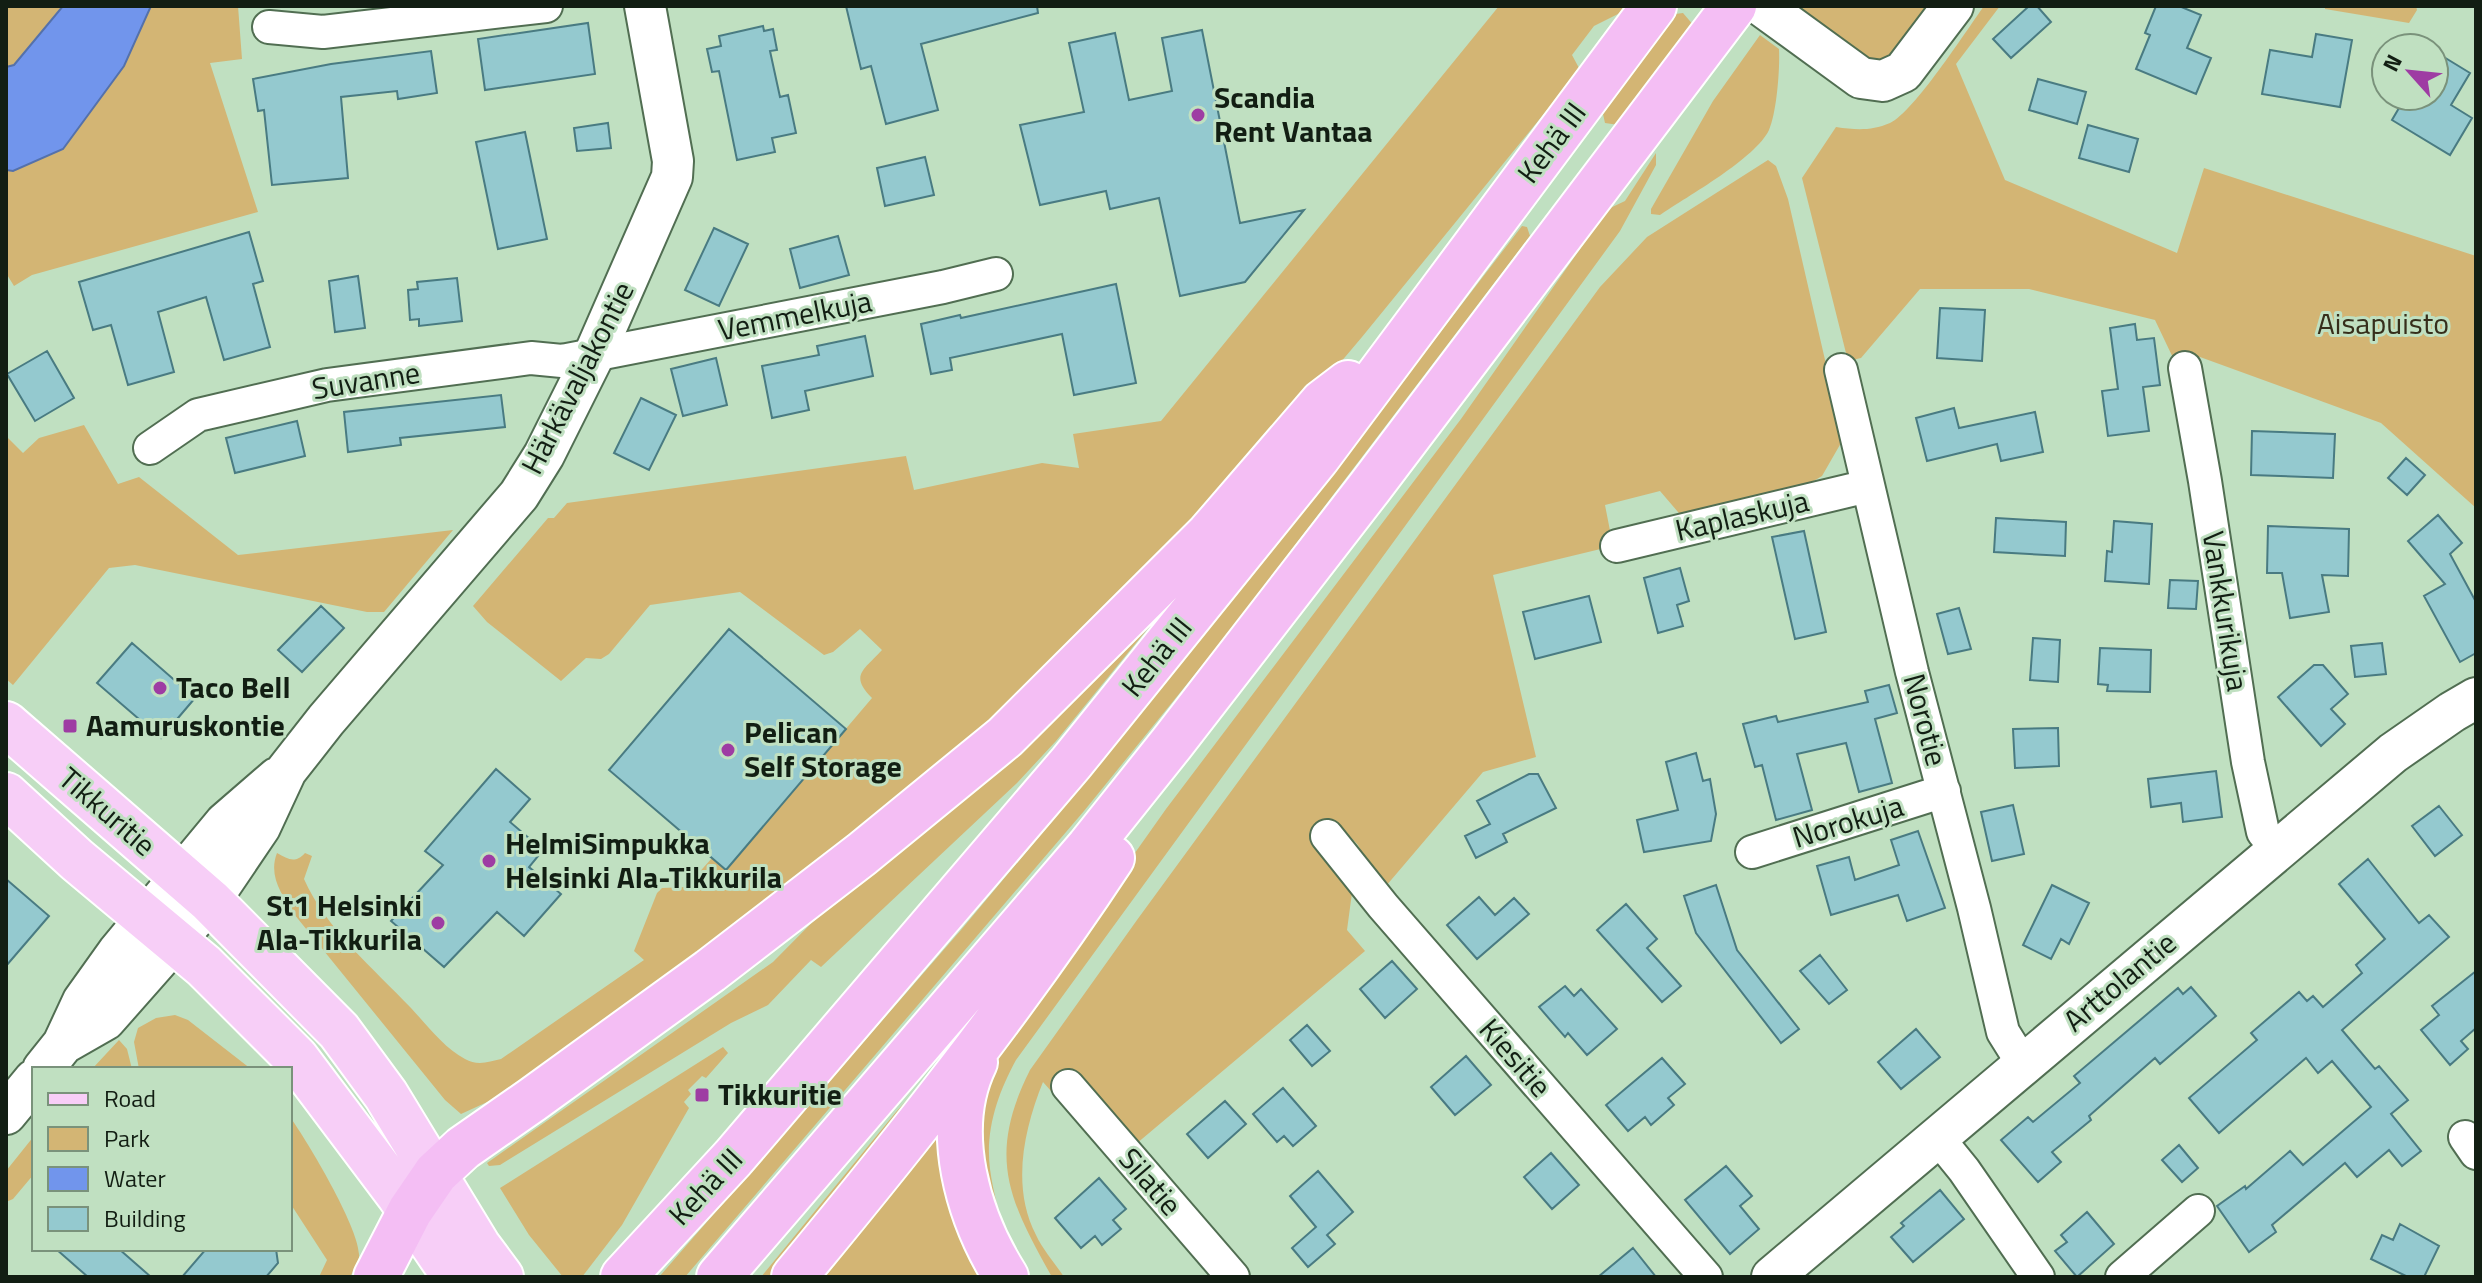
<svg xmlns="http://www.w3.org/2000/svg" width="2482" height="1283" font-family="'Titillium Web',sans-serif">
<style>
.green{fill:#d3b574}
.water{fill:#7195ec;stroke:#5471ab;stroke-width:2}
.building{fill:#94c9cf;stroke:#497b82;stroke-width:2}
.lines{fill:none;stroke-linecap:round;stroke-linejoin:round}
.minor-casing{stroke:#516e52;stroke-width:36}
.tertiary-casing{stroke:#516e52;stroke-width:44}
.primary-casing{stroke:#fff;stroke-width:48}
.trunk-casing{stroke:#fff;stroke-width:48}
.minor{stroke:#fff;stroke-width:32}
.tertiary{stroke:#fff;stroke-width:40}
.primary{stroke:#f7cef7;stroke-width:44}
.trunk{stroke:#f4bef4;stroke-width:44}
.poi-dot{fill:#9e3ca3;stroke:#c0e0c1;stroke-width:3}
.labels{text-anchor:middle;stroke-width:6;stroke-linejoin:round;paint-order:stroke}
.poi-label{font-size:30px;font-weight:bold;fill:#121e13;stroke:#c0e0c1;text-anchor:start}
.street-label{font-size:30px;fill:#121e13;stroke:#c0e0c1}
.park-label{font-size:30px;fill:#362e1b;stroke:#c0e0c1}
</style>
<rect width="100%" height="100%" fill="#c0e0c1"/>
<!-- green -->
<path class="green" d="M6,6H63L14,65L6,67Z
M151,6H238L242,59L210,63L258,212L32,275L14,286L6,273V170L13,171L142,22Z
M1499,6H1627L1622,12L1594,26L1572,55L1579,68L1565,88L1362,337L1280,434L1147,580L905,801L507,1093L461,1114L445,1100L294,914C282,895 268,876 277,853C288,859 295,864 305,853L312,856L304,879C326,929 374,969 411,1008C427,1025 444,1048 465,1059C477,1066 489,1062 501,1059L644,960L634,951L657,893L662,888L686,887L712,858L726,870L872,698C849,675 864,670 882,650L860,629L833,652L824,655L740,592L650,605L609,654L601,659L586,658L561,681L487,622L473,606L548,518H554L567,503L906,456L914,490L1042,463L1079,468L1073,434L1161,421Z
M1783,6H1936L1901,51L1872,64Z
M1984,6H2000L1956,64L2005,180L2177,253L2204,168L2476,256V508L2381,423L2200,357L2175,362L2155,320L2029,289H1920L1861,358L1848,361L1802,178L1836,127C1856,130 1871,131 1890,123C1914,112 1966,31 1984,6Z
M2325,6H2416L2417,10L2409,23L2325,9Z
M1683,13L1695,27L1619,125L1605,123L1603,114L1675,14Z
M1760,35L1779,49C1780,68 1777,112 1769,130C1756,158 1688,196 1660,215L1651,214V209L1713,101Z
M1656,153V165L1620,231L1016,1060C998,1093 985,1130 990,1169C993,1194 1002,1218 1003,1244L975,1141L992,1055L1166,809L1461,419L1608,209L1625,201Z
M1768,160L1776,166L1788,199L1837,412L1841,443L1822,476L1802,488L1684,519L1660,491L1605,505L1613,546L1493,575L1536,757L1483,772L1386,886L1369,866L1358,845L1334,820L1326,823L1354,878L1347,930L1365,951L1136,1144L1083,1117L1082,1126L1043,1082C1024,1129 1011,1187 1036,1235C1043,1250 1055,1263 1064,1277H1052C1008,1199 987,1156 1030,1070L1137,920L1600,287L1647,237Z
M1522,226L1527,227L1530,236L1226,636L1084,811L685,1277H659L961,930L1078,790L1369,425Z
M84,425L118,484L139,477L238,555L453,530L384,612H367L135,565L109,568L13,685L6,679V436L23,453L39,438Z
M1171,600L1056,741L1017,783L821,967L811,960L768,1005L731,1023L500,1165L489,1166L487,1163L773,962L856,878Z
M175,1015L188,1020L251,1069H139L134,1042L138,1028L156,1018Z
M119,1040L127,1049L132,1069H92Z
M723,1047L728,1053L706,1078L702,1076L688,1090L691,1094L684,1102L689,1108L622,1225L582,1277H563L529,1235L500,1188Z
M939,1065L777,1277H761L896,1112Z
M290,1117C308,1142 358,1226 359,1254C360,1262 353,1271 350,1277H319L327,1260L290,1203Z
M947,1119L990,1277H817Z
M34,1136V1174L13,1199L6,1202V1171Z"/>
<!-- water -->
<path class="water" d="M63,6H151L124,66L63,149L13,171L6,170V67L14,65Z"/>
<!-- building -->
<path class="building" d="M846,6H1037L1038,13L921,44L938,110L886,124L871,66L861,69Z
M2029,6H2037L2051,22L2011,58L1993,39Z
M2156,6H2179L2201,15L2187,48L2211,58L2196,94L2136,69L2150,35L2145,33Z
M588,23L595,74L485,90L478,39Z
M763,26L764,31L773,29L777,50L770,51L780,97L788,95L796,133L772,138L775,152L737,160L719,71L712,72L707,49L721,46L719,36Z
M1202,30L1240,223L1304,210L1245,282L1180,296L1159,198L1110,209L1106,191L1040,205L1020,125L1084,112L1069,43L1115,33L1129,100L1172,91L1162,38Z
M2316,34L2352,40L2340,107L2262,94L2270,50L2312,57Z
M431,51L437,93L398,99L397,91L341,97L348,178L272,185L264,110L258,111L253,79L331,64Z
M2434,51L2470,73L2451,105L2472,118L2450,155L2392,120L2406,96H2434Z
M2038,79L2086,92L2077,124L2029,110Z
M608,123L611,148L577,151L574,128Z
M2088,125L2138,139L2129,172L2079,158Z
M525,132L547,239L498,249L476,142Z
M925,157L934,195L885,206L877,168Z
M714,228L748,244L719,306L685,290Z
M249,232L263,281L253,284L270,347L224,360L206,297L158,312L174,372L128,385L111,325L93,330L79,282Z
M838,236L849,275L800,288L790,249Z
M358,276L365,328L335,332L329,281Z
M457,278L462,321L419,326V319L410,320L408,290L418,289L417,282Z
M1116,284L1136,383L1074,395L1062,334L950,358L952,370L931,374L921,324L960,315L961,318Z
M1940,308L1985,310L1982,361L1937,358Z
M2135,324L2137,340L2154,338L2160,385L2143,387L2149,431L2108,436L2102,391L2118,389L2110,328Z
M865,336L873,376L805,391L809,410L772,418L762,366L819,355L817,346Z
M47,351L74,398L35,421L7,374Z
M716,358L727,405L683,416L671,369Z
M501,395L505,427L400,438L401,445L348,452L344,412Z
M641,398L676,415L649,470L614,453Z
M1954,408L1959,428L2035,412L2043,452L2001,461L1997,444L1927,461L1916,418Z
M297,421L305,456L235,473L226,438Z
M2252,431L2335,434L2333,478L2251,475Z
M2406,458L2425,475L2407,495L2388,478Z
M2438,515L2462,543L2450,554L2476,602V653L2460,662L2424,596L2445,584L2408,541Z
M1996,518L2066,522L2065,556L1994,552Z
M2114,521L2152,524L2149,584L2105,581L2107,551L2112,552Z
M2268,526L2349,529L2348,576L2322,575L2329,612L2290,618L2282,573H2267Z
M1804,531L1826,632L1795,639L1772,537Z
M1680,568L1689,601L1677,605L1683,626L1658,633L1644,578Z
M2170,580L2198,581L2196,609L2168,608Z
M1589,596L1601,642L1535,659L1523,612Z
M321,606L344,628L302,672L278,650Z
M1959,608L1971,649L1948,654L1937,614Z
M729,629L846,729L726,870L609,770Z
M2033,638L2060,640L2058,682L2030,680Z
M132,643L195,698L161,738L97,683Z
M2382,643L2386,674L2355,677L2351,646Z
M2100,648L2151,650L2150,692L2107,691L2108,685L2098,684Z
M2314,665H2323L2348,694L2331,709L2345,724L2321,746L2278,697Z
M1889,685L1897,713L1875,719L1892,783L1859,792L1846,743L1797,754L1812,810L1776,820L1762,765L1755,767L1743,724L1776,716L1778,722L1868,702L1865,691Z
M2058,728L2059,766L2015,768L2013,729Z
M1696,753L1703,781L1710,779L1716,814L1711,841L1644,852L1637,820L1678,810L1666,762Z
M496,769L530,799L510,822L543,850L529,867L561,894L524,936L497,912L444,967L391,921L443,865L425,851Z
M2216,771L2222,817L2183,822L2181,803L2151,807L2148,779Z
M1529,774H1538L1556,808L1503,834L1507,842L1476,858L1465,836L1490,824L1477,801Z
M2013,805L2024,854L1992,861L1981,812Z
M2439,806L2462,835L2435,856L2412,826Z
M1918,831L1945,908L1907,921L1898,895L1831,915L1817,866L1849,857L1855,880L1899,865L1891,840Z
M2368,859L2419,923L2429,915L2449,937L2342,1030L2375,1069L2379,1066L2408,1100L2391,1114L2421,1151L2402,1166L2389,1150L2357,1177L2345,1163L2272,1225L2276,1232L2249,1252L2217,1206L2245,1186L2246,1189L2290,1151L2303,1165L2371,1107L2332,1061L2318,1073L2306,1058L2219,1133L2189,1098L2257,1040L2251,1033L2299,992L2307,1001L2313,996L2323,1007L2362,973L2356,965L2385,939L2339,884Z
M6,879L49,916L6,966Z
M1716,885L1737,950L1799,1029L1781,1043L1696,933L1684,896Z
M2052,885L2089,903L2069,944L2061,939L2051,959L2023,945Z
M1479,897L1495,915L1514,898L1529,914L1477,959L1447,925Z
M1626,904L1657,939L1647,948L1681,986L1662,1002L1597,930Z
M1820,955L1847,990L1829,1004L1800,971Z
M1392,961L1417,989L1385,1018L1360,989Z
M2476,971V1028L2461,1041L2468,1049L2450,1065L2421,1030L2439,1015L2432,1006Z
M1565,986L1574,996L1581,989L1617,1029L1587,1055L1568,1033L1565,1037L1539,1007Z
M2191,987L2216,1016L2160,1064L2155,1058L2089,1116L2091,1120L2052,1152L2061,1162L2038,1182L2001,1140L2028,1117L2033,1122L2080,1083L2074,1076L2178,988L2183,994Z
M1307,1025L1330,1051L1312,1066L1290,1040Z
M1916,1029L1940,1057L1901,1089L1878,1062Z
M1466,1056L1491,1085L1455,1115L1431,1087Z
M1662,1058L1685,1084L1668,1098L1674,1105L1651,1125L1645,1117L1628,1131L1606,1105Z
M1283,1088L1316,1126L1293,1146L1284,1136L1277,1142L1253,1114Z
M1225,1101L1246,1124L1208,1158L1187,1134Z
M2179,1145L2198,1168L2182,1182L2162,1160Z
M1551,1153L1579,1185L1552,1209L1524,1177Z
M1726,1166L1752,1196L1740,1206L1759,1229L1730,1254L1685,1200Z
M1318,1171L1353,1212L1327,1235L1335,1244L1308,1267L1292,1248L1316,1227L1290,1196Z
M1099,1178L1126,1209L1113,1220L1121,1229L1102,1245L1095,1236L1081,1248L1055,1218Z
M1940,1190L1964,1219L1913,1262L1891,1237L1904,1226L1901,1223Z
M2087,1212L2114,1244L2077,1277L2055,1251L2067,1242L2061,1235Z
M2400,1224L2439,1246L2424,1277H2408L2371,1259L2382,1235L2393,1240Z
M1633,1248L1656,1277H1598Z
M56,1249H119L151,1277H88Z
M206,1249H276L278,1263L266,1277H182Z"/>
<g class="lines">
<defs>
<path id="minor" d="M269,27L323,32L546,6
M2185,368L2205,481L2248,762L2263,832L2277,849
M1841,370L1912,672L1974,908L2003,1032L2023,1064
M150,448L198,415L327,385L531,358L562,361L943,287L996,274
M1617,546L1868,486
M1327,836L1383,906L1706,1277
M1752,852L1944,791
M1068,1086L1233,1277
M2465,1137L2476,1153
M1938,1138L1964,1170L2038,1277
M2122,1277L2198,1211"/>
<path id="tertiary" d="M1762,6L1861,78L1883,81L1903,72L1953,6
M63,1044L105,1020L210,901L260,827L286,771L326,720L519,495L544,455L594,355L672,177L673,161L645,6
M43,1069L63,1044L83,1001L118,952L225,823L277,778
M6,1114L34,1080
M1772,1277L2393,753L2452,712L2476,698"/>
<path id="primary" d="M6,724L210,901L339,1031L386,1095L478,1246L501,1277
M6,795L77,860L204,966L296,1058L399,1195L455,1277"/>
<path id="trunk" d="M975,1062C942,1130 968,1217 1006,1277
M376,1277L410,1211L436,1173L463,1148L532,1100L710,971L862,854L1005,737L1209,534L1323,402L1348,383
M623,1277L733,1158L1071,763L1317,458L1654,6
M719,1277L1089,847L1172,743L1370,487L1734,6
M794,1277C906,1142 1015,1005 1112,858"/>
</defs>
<!-- minor casing -->
<use href="#minor" class="minor-casing"/>
<!-- tertiary casing -->
<use href="#tertiary" class="tertiary-casing"/>
<!-- primary casing -->
<use href="#primary" class="primary-casing"/>
<!-- trunk casing -->
<use href="#trunk" class="trunk-casing"/>
<!-- minor -->
<use href="#minor" class="minor"/>
<!-- tertiary -->
<use href="#tertiary" class="tertiary"/>
<!-- primary -->
<use href="#primary" class="primary"/>
<!-- trunk -->
<use href="#trunk" class="trunk"/>
</g>
<!-- markers -->
<g class="poi-dot">
<circle cx="1198" cy="115" r="8"/>
<circle cx="160" cy="688" r="8"/>
<rect x="62" y="718" width="16" height="16" rx="4"/>
<circle cx="728" cy="750" r="8"/>
<circle cx="489" cy="861" r="8"/>
<circle cx="438" cy="923" r="8"/>
<rect x="694" y="1087" width="16" height="16" rx="4"/>
</g>
<g class="labels">
<!-- poi labels -->
<g class="poi-label">
<text x="1214" y="108">Scandia<tspan x="1214" dy="34">Rent Vantaa</tspan></text>
<text x="176" y="698">Taco Bell</text>
<text x="86" y="736">Aamuruskontie</text>
<text x="744" y="743">Pelican<tspan x="744" dy="34">Self Storage</tspan></text>
<text x="505" y="854">HelmiSimpukka<tspan x="505" dy="34">Helsinki Ala-Tikkurila</tspan></text>
<text x="422" y="916" text-anchor="end">St1 Helsinki<tspan x="422" dy="34">Ala-Tikkurila</tspan></text>
<text x="718" y="1105">Tikkuritie</text>
</g>
<!-- street labels -->
<g class="street-label">
<text transform="translate(1552 143) rotate(-53)" y="10">Kehä III</text>
<text transform="translate(795 316) rotate(-11)" y="10">Vemmelkuja</text>
<text transform="translate(578 378) rotate(-63)" y="10">Härkävaljakontie</text>
<text transform="translate(366 381) rotate(-9)" y="10">Suvanne</text>
<text transform="translate(1742 516) rotate(-13)" y="10">Kaplaskuja</text>
<text transform="translate(2225 611) rotate(81)" y="10">Vankkurikuja</text>
<text transform="translate(1157 657) rotate(-51)" y="10">Kehä III</text>
<text transform="translate(1925 720) rotate(75)" y="10">Norotie</text>
<text transform="translate(107 812) rotate(41)" y="10">Tikkuritie</text>
<text transform="translate(1848 822) rotate(-17)" y="10">Norokuja</text>
<text transform="translate(2120 982) rotate(-40)" y="10">Arttolantie</text>
<text transform="translate(1515 1058) rotate(49)" y="10">Kiesitie</text>
<text transform="translate(1150 1182) rotate(49)" y="10">Silatie</text>
<text transform="translate(706 1187) rotate(-47)" y="10">Kehä III</text>
</g>
<!-- park labels -->
<g class="park-label">
<text x="2383" y="334">Aisapuisto</text>
</g>
</g>
<!-- border -->
<rect width="2482" height="1283" fill="none" stroke="#121e13" stroke-width="16"/>
<!-- legend -->
<rect x="32" y="1067" width="260" height="184" fill="#c0e0c1" stroke="#7a927b" stroke-width="2"/>
<rect x="48" y="1093" width="40" height="12" fill="#f7cef7" stroke="#7a927b" stroke-width="2"/>
<text x="104" y="1107" font-size="24" fill="#121e13">Road</text>
<rect x="48" y="1127" width="40" height="24" fill="#d3b574" stroke="#7a927b" stroke-width="2"/>
<text x="104" y="1147" font-size="24" fill="#121e13">Park</text>
<rect x="48" y="1167" width="40" height="24" fill="#7195ec" stroke="#7a927b" stroke-width="2"/>
<text x="104" y="1187" font-size="24" fill="#121e13">Water</text>
<rect x="48" y="1207" width="40" height="24" fill="#94c9cf" stroke="#7a927b" stroke-width="2"/>
<text x="104" y="1227" font-size="24" fill="#121e13">Building</text>
<!-- north arrow -->
<g transform="translate(2410 72) rotate(297)"><circle r="38" fill="#c0e0c1" stroke="#7a927b" stroke-width="2"/>
<path d="M0-6L14 30L0 20L-14 30Z" fill="#9e3ca3"/>
<text y="-12" font-size="22" font-weight="bold" text-anchor="middle" fill="#121e13">N</text>
</g>
</svg>
